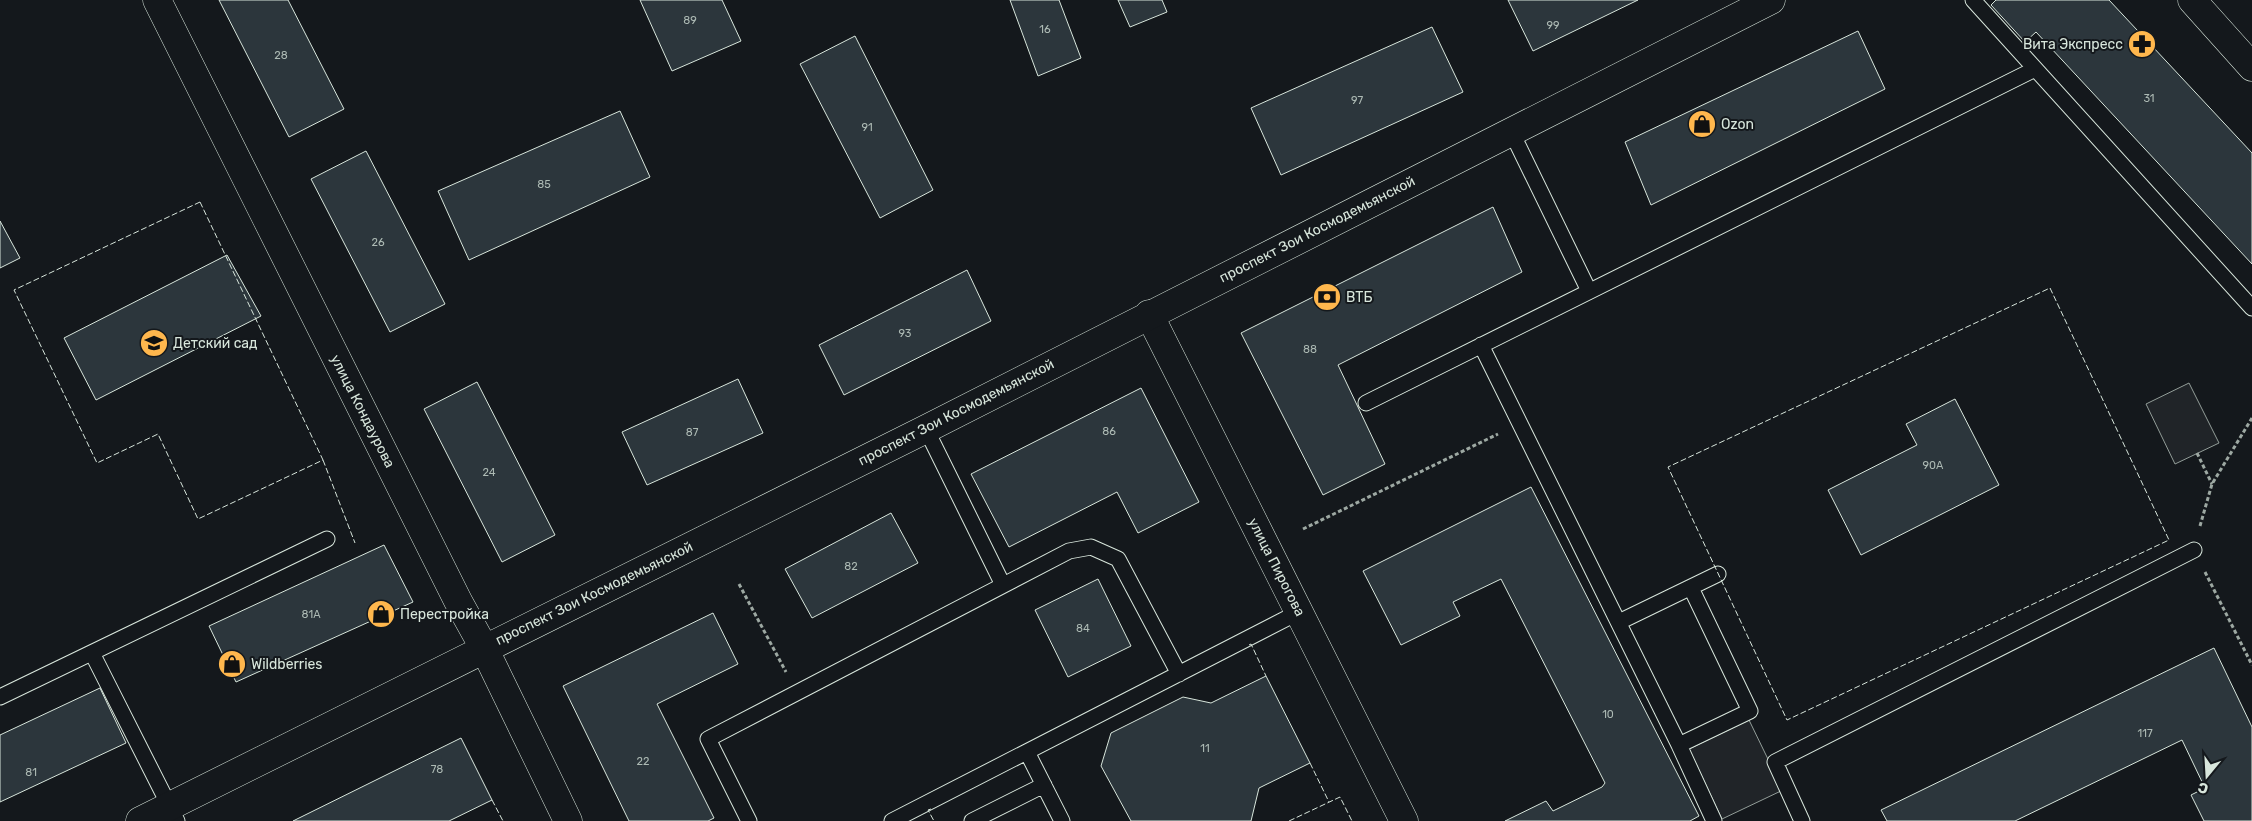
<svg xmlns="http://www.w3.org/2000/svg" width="2252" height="821" font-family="Rubik,sans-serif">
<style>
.green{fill:#202428;stroke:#939e99}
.building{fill:#2c363c;stroke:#d8e6dc}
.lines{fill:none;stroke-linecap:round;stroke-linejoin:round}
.service-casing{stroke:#d8e6dc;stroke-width:17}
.minor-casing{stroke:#d8e6dc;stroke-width:29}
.tertiary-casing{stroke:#d8e6dc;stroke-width:29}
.path{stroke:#9da8a2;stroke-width:3;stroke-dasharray:4 2.5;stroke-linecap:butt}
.service{stroke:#14181c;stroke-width:15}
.minor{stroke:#14181c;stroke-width:28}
.tertiary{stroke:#14181c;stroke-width:28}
.fence{stroke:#d8e6dc;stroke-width:1;stroke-dasharray:6 2.5;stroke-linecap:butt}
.labels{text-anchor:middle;stroke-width:4;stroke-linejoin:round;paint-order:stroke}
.number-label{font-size:11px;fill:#adbab4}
.poi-label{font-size:14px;fill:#d8e6dc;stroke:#14181c;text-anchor:start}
.street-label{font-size:14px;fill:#d8e6dc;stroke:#14181c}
</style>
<rect width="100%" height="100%" fill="#14181c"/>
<!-- green -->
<path class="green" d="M2189,383L2219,443L2175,464L2146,404Z
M1749,720L1783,790L1722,819L1689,749Z"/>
<!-- building -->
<path class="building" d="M219,0H288L344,109L289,137Z
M640,0H722L741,41L672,71Z
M1010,0H1059L1081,58L1038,76Z
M1118,0H1162L1167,12L1130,27Z
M1508,0H1638L1533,51Z
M1996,0H2109L2252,153V264L2036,32L2025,42L1991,5Z
M1432,27L1463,92L1281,175L1251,108Z
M1858,31L1885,89L1651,205L1625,142Z
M855,36L933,190L880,218L800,64Z
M620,111L650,177L469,260L438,191Z
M366,151L445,304L390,332L311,179Z
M1493,207L1522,272L1338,365L1385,464L1323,495L1241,333Z
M0,221L20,258L0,268Z
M227,255L261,316L96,400L64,338Z
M967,270L991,321L844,395L819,345Z
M738,379L763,433L647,485L622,432Z
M477,382L555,535L502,562L424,409Z
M1141,388L1199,502L1138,533L1117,492L1009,547L971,474Z
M1955,399L1999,485L1861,555L1828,490L1917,445L1906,424Z
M1531,487L1699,816L1690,821H1505L1546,801L1553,811L1602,787L1605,783L1501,579L1453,602L1460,616L1401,645L1363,571Z
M891,513L918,563L812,618L785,569Z
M384,545L413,602L236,682L209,626Z
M1098,579L1131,646L1068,677L1035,610Z
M713,613L738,664L657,704L714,818L708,821H629L563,686Z
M2214,648L2252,727V821H2204L2191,795L2205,788L2182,740L2015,821H1887L1881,810Z
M1266,676L1310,763L1259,788L1251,821H1131L1101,766L1111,733L1183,697L1211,703Z
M100,688L126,743L0,802V735Z
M461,738L492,800L449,821H293Z"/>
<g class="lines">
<defs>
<path id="service" d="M1973,0L2252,308
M1511,131L1589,291
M1481,345L1679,745L1714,821
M1366,403L2035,69
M926,429L1003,585
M1619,622L1718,574
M92,653L177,821
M0,697L327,539
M1679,745L1750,711L1691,588
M1027,752L1062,821
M749,821L708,739L1069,551L1091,547L1118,559L1179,674
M892,821L1299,612
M972,821L1044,785
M1802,821L1775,762L2194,550"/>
<path id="minor" d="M1149,314L1404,821"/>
<path id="tertiary" d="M157,0L458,601L484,648L568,821
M2192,0L2252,67
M140,821L926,429L1771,0"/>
</defs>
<!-- service casing -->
<use href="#service" class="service-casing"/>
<!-- minor casing -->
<use href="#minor" class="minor-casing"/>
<!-- tertiary casing -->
<use href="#tertiary" class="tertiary-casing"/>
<!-- path -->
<path class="path" d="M2197,453L2212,484
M2200,526L2212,484L2252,418
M1303,529L1498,434
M2205,572L2252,665
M739,584L786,672"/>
<!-- service -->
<use href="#service" class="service"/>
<!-- minor -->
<use href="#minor" class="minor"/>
<!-- tertiary -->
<use href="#tertiary" class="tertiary"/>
<!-- fence -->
<path class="fence" d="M200,202L323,460L198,519L158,434L97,463L14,290Z
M2050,288L2169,540L1787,720L1668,467Z
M323,460L355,543
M1249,645L1251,644L1266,676
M1310,763L1329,802
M492,800L503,821
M931,809L928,810L934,821
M1289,821L1340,797L1352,821"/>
</g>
<!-- icons -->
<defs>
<symbol id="pharmacy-disc" viewBox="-11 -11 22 22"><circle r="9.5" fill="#ffb74d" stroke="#14181c"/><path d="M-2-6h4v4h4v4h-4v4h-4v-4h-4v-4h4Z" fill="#111"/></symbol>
<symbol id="shop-disc" viewBox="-11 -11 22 22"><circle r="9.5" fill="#ffb74d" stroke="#14181c"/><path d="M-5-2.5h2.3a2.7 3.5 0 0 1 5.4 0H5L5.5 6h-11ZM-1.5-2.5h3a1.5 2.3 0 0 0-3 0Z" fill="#111"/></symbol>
<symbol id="bank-disc" viewBox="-11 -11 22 22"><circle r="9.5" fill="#ffb74d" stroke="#14181c"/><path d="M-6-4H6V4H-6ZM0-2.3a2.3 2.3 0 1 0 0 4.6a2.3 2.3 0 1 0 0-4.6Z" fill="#111"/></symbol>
<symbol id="school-disc" viewBox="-11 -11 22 22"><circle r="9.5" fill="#ffb74d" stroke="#14181c"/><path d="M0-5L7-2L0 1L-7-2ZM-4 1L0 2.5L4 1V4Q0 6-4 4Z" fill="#111"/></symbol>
</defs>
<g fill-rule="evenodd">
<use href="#pharmacy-disc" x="2126" y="28" width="32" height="32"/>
<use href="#shop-disc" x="1686" y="108" width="32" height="32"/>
<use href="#bank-disc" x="1311" y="281" width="32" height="32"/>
<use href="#school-disc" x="138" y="327" width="32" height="32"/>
<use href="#shop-disc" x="365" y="598" width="32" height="32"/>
<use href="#shop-disc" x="216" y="648" width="32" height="32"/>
</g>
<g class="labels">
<!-- number labels -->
<g class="number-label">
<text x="690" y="24">89</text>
<text x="1553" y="29">99</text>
<text x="1045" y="33">16</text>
<text x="281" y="59">28</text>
<text x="2149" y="102">31</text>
<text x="1357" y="104">97</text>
<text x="867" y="131">91</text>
<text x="544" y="188">85</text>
<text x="378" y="246">26</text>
<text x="905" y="337">93</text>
<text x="1310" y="353">88</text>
<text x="1109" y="435">86</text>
<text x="692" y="436">87</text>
<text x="1933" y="469">90А</text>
<text x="489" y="476">24</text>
<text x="851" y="570">82</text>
<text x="311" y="618">81А</text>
<text x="1083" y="632">84</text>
<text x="1608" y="718">10</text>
<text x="2145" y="737">117</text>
<text x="1205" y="752">11</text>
<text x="643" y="765">22</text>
<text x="437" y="773">78</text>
<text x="31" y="776">81</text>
</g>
<!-- poi labels -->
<g class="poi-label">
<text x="2123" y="49" text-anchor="end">Вита Экспресс</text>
<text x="1721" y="129">Ozon</text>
<text x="1346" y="302">ВТБ</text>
<text x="173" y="348">Детский сад</text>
<text x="400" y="619">Перестройка</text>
<text x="251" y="669">Wildberries</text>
</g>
<!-- street labels -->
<g class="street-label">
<text transform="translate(1317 229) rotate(-27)" y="5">проспект Зои Космодемьянской</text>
<text transform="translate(363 411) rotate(63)" y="5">улица Кондаурова</text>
<text transform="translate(956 412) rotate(-27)" y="5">проспект Зои Космодемьянской</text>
<text transform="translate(1277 567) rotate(63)" y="5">улица Пирогова</text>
<text transform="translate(594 593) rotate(-26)" y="5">проспект Зои Космодемьянской</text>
</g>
</g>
<!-- north arrow -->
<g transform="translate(2207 776) rotate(198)" stroke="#14181c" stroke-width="4" paint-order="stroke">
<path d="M0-4L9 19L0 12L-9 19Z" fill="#d8e6dc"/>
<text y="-8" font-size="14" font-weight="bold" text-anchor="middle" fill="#d8e6dc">С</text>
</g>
</svg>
